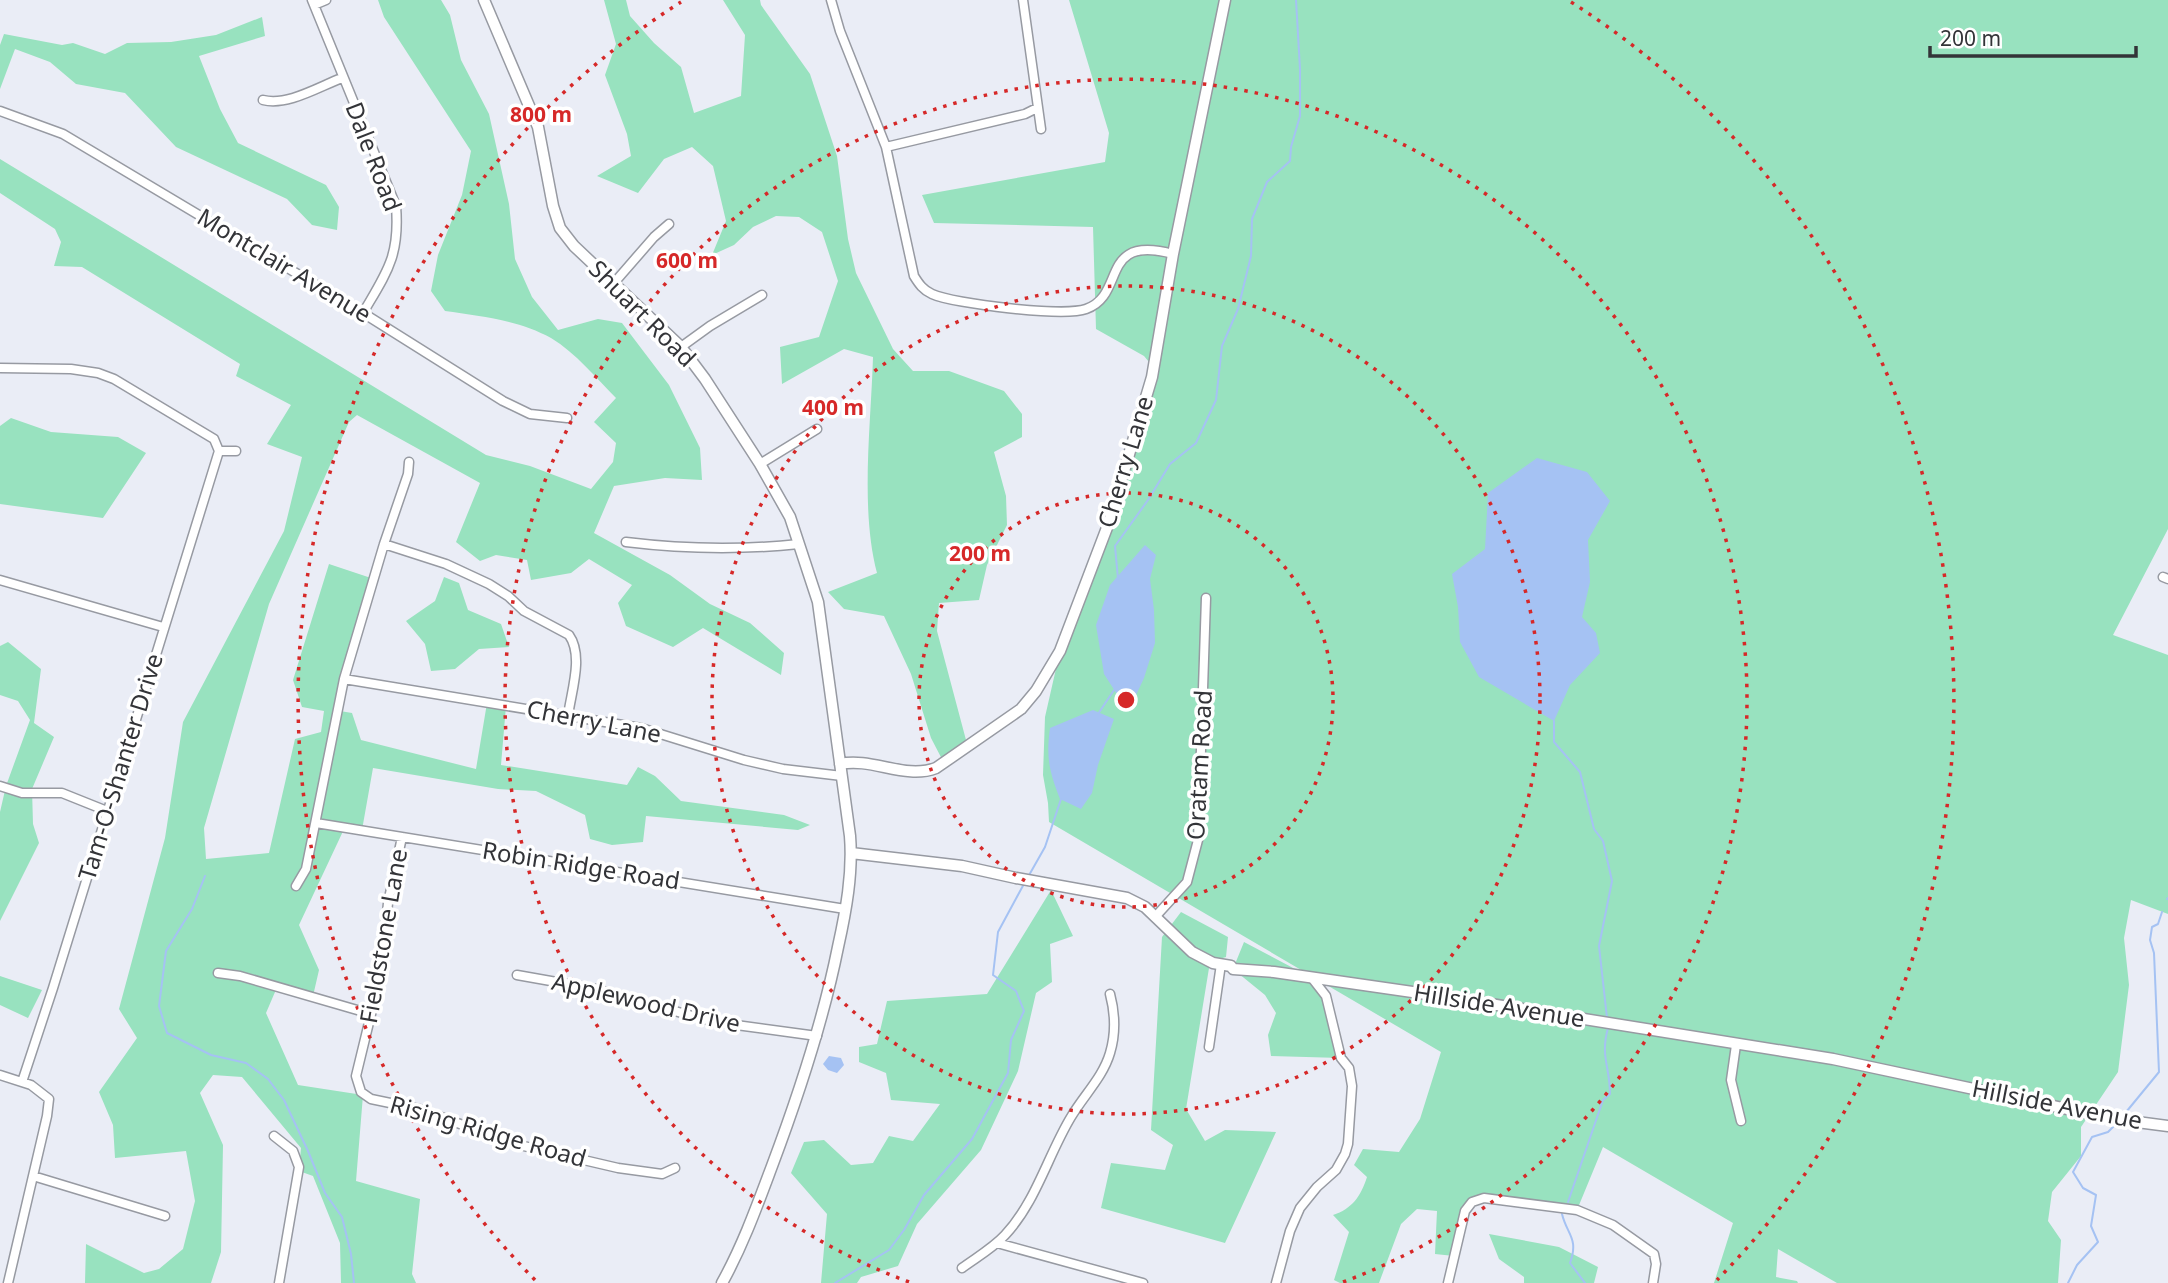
<svg xmlns="http://www.w3.org/2000/svg" width="2168" height="1283" font-family="'Noto Sans',sans-serif">
<style>
.green{fill:#98e2bf}
.water{fill:#a5c2f3}
.lines{fill:none;stroke-linecap:round;stroke-linejoin:round}
.stream{stroke:#a5c2f3;stroke-width:2}
.minor-casing{stroke:#979aa2;stroke-width:11}
.tertiary-casing{stroke:#979aa2;stroke-width:13}
.minor{stroke:#fff;stroke-width:8}
.tertiary{stroke:#fff;stroke-width:10}
.ring{fill:none;stroke:#d62828;stroke-width:3.5;stroke-dasharray:3.5 7}
.labels{text-anchor:middle;stroke-width:7;stroke-linejoin:round;paint-order:stroke}
.street-label{font-size:24px;fill:#333438;stroke:#fff}
.centre{fill:#d62828;stroke:#fff;stroke-width:3.5}
.ring-label{font-size:21px;text-anchor:middle;font-weight:bold;fill:#d62828;stroke:#fff;stroke-width:7;stroke-linejoin:round;paint-order:stroke}
</style>
<rect width="100%" height="100%" fill="#eaedf6"/>
<!-- green -->
<path class="green" d="M378,0H441L450,15L461,60L489,114L509,204L515,259L532,297L558,330L598,319L622,323L669,385L700,448L702,480L665,478L614,486L594,533L670,575L710,604L750,623L784,653L781,675L703,628L673,647L626,626L618,603L632,585L589,559L571,573L531,580L527,560L496,555L480,561L456,542L480,483L357,415L349,422L269,604L204,828L206,859L269,853L295,739L321,732L324,711L302,707L293,680L329,564L374,579L340,711L352,713L361,740L476,769L487,703L506,706L501,765L627,785L638,767L655,776L681,801L784,815L810,825L798,830L646,816L643,842L612,845L590,839L585,815L536,791L498,789L373,768L362,830L345,827L299,925L319,970L313,996L278,985L266,1013L298,1085L363,1095L356,1181L420,1199L412,1274L416,1283H341L340,1243L313,1176L299,1171L301,1148L242,1077L213,1075L200,1093L223,1145L221,1252L211,1283H85L86,1244L144,1273L159,1269L183,1249L195,1201L186,1151L115,1158L113,1125L99,1092L137,1038L119,1009L165,838L183,722L284,531L302,457L267,444L291,405L236,376L240,364L82,267L54,266L61,242L55,229L0,193V159L486,455L530,466L591,489L613,462L616,443L594,422L616,398C596,378 576,353 551,338C519,320 480,316 445,311L431,291L438,255L462,195L471,151L384,17Z
M604,0H626L630,16L654,43L681,67L694,113L741,96L745,35L723,0H760L761,5L810,74L837,156L848,239L856,273L893,349L913,371H949L1004,391L1022,414V437L994,452L1006,496L1007,525L987,565L979,600L939,603L937,631L966,740L944,763L931,738L911,674L884,616L844,609L828,592L877,573C860,509 871,425 873,357L844,349L782,384L780,347L819,337L838,281L822,232L799,217L776,216L753,227L734,245L712,255L726,221L713,166L692,147L664,159L638,193L597,176L631,156L627,134L605,75L616,44Z
M1069,0H2168V529L2113,635L2168,655V914L2131,900L2124,938L2129,985L2118,1072L2081,1127V1156L2052,1192L2048,1221L2061,1240L2058,1283H1837L1778,1249L1776,1277L1797,1281L1798,1283H1714L1733,1223L1603,1147L1577,1210L1484,1198L1472,1202L1454,1256L1435,1254L1437,1211L1417,1209L1401,1224L1379,1283H1340L1334,1280L1349,1232L1333,1215C1352,1209 1361,1196 1367,1177L1354,1165L1363,1149L1399,1152L1420,1119L1441,1052L1049,822L1048,803L1043,775L1045,717L1060,651L1154,368L1144,356L1096,329L1093,227L934,223L922,195L1105,162L1109,133Z
M262,17L265,36L199,56L220,109L238,143L326,185L339,207L337,230L312,225L287,199L176,147L125,93L76,84L50,62L15,49L0,89V45L4,34L62,45L73,43L105,54L127,43L171,42L216,35Z
M11,418L51,432L118,437L146,453L103,518L0,504V426Z
M444,577L459,583L468,610L501,624L509,647L479,649L455,669L431,671L425,644L406,621L435,601Z
M8,642L41,669L34,723L54,737L32,789L33,824L39,843L0,921V812L6,786L30,720L18,701L0,695V646Z
M1051,890L1073,936L1050,944L1052,982L1036,993L1018,1071L981,1150L917,1224L898,1266L861,1277L857,1283H821L827,1214L791,1173L804,1142L824,1140L851,1165L873,1163L889,1136L913,1141L940,1104L891,1100L886,1073L859,1062V1047L877,1044L887,1001L987,994Z
M1181,912L1228,937L1226,957L1210,962L1186,1109L1205,1141L1225,1130L1276,1132L1225,1243L1101,1208L1111,1163L1165,1170L1173,1145L1151,1130L1162,937Z
M1244,942L1312,978L1326,996L1341,1058L1271,1056L1268,1035L1276,1013L1265,995L1233,969Z
M0,976L42,990L28,1018L0,1005Z
M1489,1234L1559,1247L1598,1267L1594,1283H1524V1277L1499,1259Z"/>
<!-- water -->
<path class="water" d="M1537,458L1587,472L1610,501L1588,540L1590,582L1582,617L1596,633L1600,653L1570,685L1554,721L1479,677L1460,642L1458,607L1452,574L1485,549L1488,493Z
M1145,545L1156,555L1150,579L1154,610L1155,643L1144,678L1130,708L1122,702L1104,674L1096,625L1110,585Z
M1093,710L1114,719L1098,765L1092,793L1081,809L1060,799C1049,771 1046,757 1050,728Z
M829,1056L841,1058L844,1065L837,1073L828,1070L823,1064Z"/>
<g class="lines">
<!-- stream -->
<path class="stream" d="M1118,579L1115,546L1148,500L1170,464L1196,443L1216,400L1222,346L1238,309L1251,256L1252,219L1267,182L1290,161L1291,147L1300,116V69L1296,0
M1098,714L1114,690
M1554,721V742L1580,772L1594,829L1603,841L1612,881L1599,946L1607,1018
M205,876L192,909L166,951L159,1006L167,1033L211,1055L246,1063L268,1079L284,1100L308,1151L325,1193L342,1217L351,1254L354,1283
M1028,877L1045,847L1061,799
M2167,899L2168,898
M2122,1117L2159,1072L2154,953L2150,940L2152,927L2158,924L2162,912
M1568,1202L1603,1100L1610,1094C1610,1066 1600,1057 1608,1028
M1562,1214C1567,1235 1579,1238 1570,1263L1585,1283
M835,1283L889,1250L904,1230L924,1195L972,1139L1008,1073L1011,1040L1024,1011L1016,991L993,975L998,932L1025,882
M2068,1283L2077,1265L2098,1242L2091,1226L2096,1195L2083,1188L2073,1172L2092,1137L2108,1132L2116,1124"/>
<defs>
<path id="minor" d="M312,0L396,206C400,256 387,272 363,313
M831,0L840,31L886,147L914,276C919,284 923,290 932,294C954,304 1064,317 1086,309C1127,295 1098,234 1173,254
M1023,0L1041,129
M314,5L326,0
M263,100C288,106 318,87 342,78
M0,111L63,134L363,313L503,401L530,414L567,418
M886,147L1025,114L1037,108
M614,283L654,237L669,224
M681,347L710,326L762,295
M0,368L71,369L98,373L114,379L214,439L219,451H236
M760,464L817,429
M626,542C683,549 741,550 799,544
M384,544L446,564L489,584L508,596L524,611L569,635C584,656 571,692 568,716
M2163,577L2168,579
M0,580L163,627
M344,679L641,728L744,760L783,769L842,776
M0,786L22,793H62L107,811
M316,823L845,909
M402,837L388,903L381,973L356,1076L361,1092L371,1099L419,1109L515,1144L618,1168L662,1174L675,1168
M296,886L306,869L344,679L384,544L408,474L409,462
M1155,917L1187,882L1198,840L1206,598
M218,973L240,976L371,1014
M517,975L596,989L714,1022L817,1036
M1736,1045L1731,1080L1741,1121
M1209,1047L1221,964
M0,1075L31,1085L49,1099L47,1116L8,1283
M22,1082L53,988L219,451
M274,1136L293,1151L299,1167L279,1283
M33,1176L165,1216
M997,1243L1143,1283
M962,1268C977,1257 993,1248 1005,1235C1036,1202 1048,1155 1071,1117C1084,1095 1103,1077 1110,1053C1116,1033 1115,1013 1110,994
M1276,1283L1290,1231L1300,1208L1317,1187L1336,1170L1345,1154L1348,1144L1352,1086L1349,1068L1341,1058L1326,996L1312,978
M1448,1283L1465,1211L1472,1202L1484,1198L1577,1210L1613,1225L1654,1254L1656,1264L1653,1283"/>
<path id="tertiary" d="M484,0L538,127L553,206L560,228L574,246L681,347L705,379L760,464L790,517L818,602L850,836C853,873 846,911 838,947C823,1022 799,1094 772,1166C757,1206 743,1245 722,1283
M840,764C872,757 905,780 936,768L1021,709L1036,691L1060,651L1108,525L1152,377L1173,254L1225,0
M851,853L962,866L1016,878L1127,898L1145,907L1192,952L1213,963L1231,966L1233,969L1274,972L1447,997L1833,1059L2114,1119L2168,1126"/>
</defs>
<!-- minor casing -->
<use href="#minor" class="minor-casing"/>
<!-- tertiary casing -->
<use href="#tertiary" class="tertiary-casing"/>
<!-- minor -->
<use href="#minor" class="minor"/>
<!-- tertiary -->
<use href="#tertiary" class="tertiary"/>
</g>
<!-- distance rings -->
<g class="ring">
<circle cx="1126" cy="700" r="207"/>
<circle cx="1126" cy="700" r="414"/>
<path d="M909 1282A621 621 0 1 1 1343 1282"/>
<path d="M535 1280A828 828 0 0 1 681 2M1571 2A828 828 0 0 1 1717 1280"/>
</g>
<g class="labels">
<!-- street labels -->
<g class="street-label">
<text transform="translate(373 157) rotate(69)" y="8">Dale Road</text>
<text transform="translate(284 266) rotate(31)" y="8">Montclair Avenue</text>
<text transform="translate(642 314) rotate(45)" y="8">Shuart Road</text>
<text transform="translate(1126 462) rotate(-73)" y="8">Cherry Lane</text>
<text transform="translate(594 722) rotate(11)" y="8">Cherry Lane</text>
<text transform="translate(1200 765) rotate(-87)" y="8">Oratam Road</text>
<text transform="translate(121 767) rotate(-73)" y="8">Tam-O-Shanter Drive</text>
<text transform="translate(581 866) rotate(9)" y="8">Robin Ridge Road</text>
<text transform="translate(384 936) rotate(-80)" y="8">Fieldstone Lane</text>
<text transform="translate(646 1003) rotate(13)" y="8">Applewood Drive</text>
<text transform="translate(1499 1006) rotate(9)" y="8">Hillside Avenue</text>
<text transform="translate(2057 1105) rotate(11)" y="8">Hillside Avenue</text>
<text transform="translate(488 1132) rotate(16)" y="8">Rising Ridge Road</text>
</g>
</g>
<circle cx="1126" cy="700" r="10" class="centre"/>
<g class="ring-label">
<text x="541" y="122">800 m</text>
<text x="687" y="268">600 m</text>
<text x="833" y="415">400 m</text>
<text x="980" y="561">200 m</text>
</g>
<!-- scale -->
<path d="M1930 46v10h206v-10" fill="none" stroke="#333438" stroke-width="3.5"/>
<text x="1940" y="46" font-size="21" fill="#333438" stroke="#ffffff" stroke-width="5" paint-order="stroke">200 m</text>
</svg>
